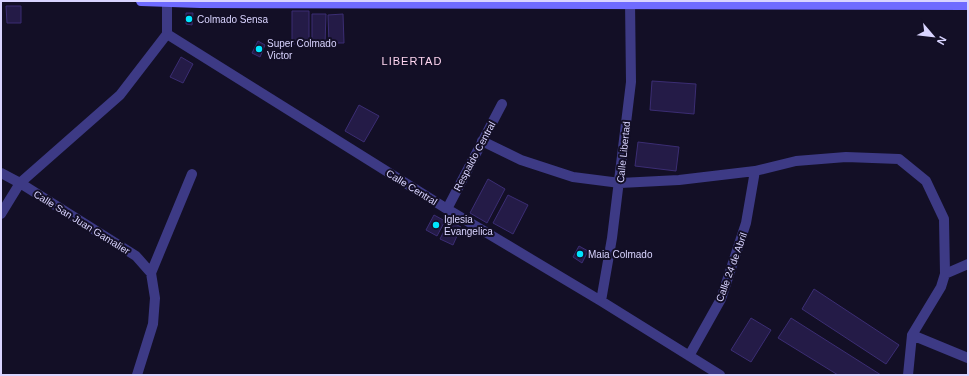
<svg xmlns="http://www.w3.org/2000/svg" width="969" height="376" font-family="Arial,sans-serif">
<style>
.building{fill:#241b47;stroke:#3b2d73}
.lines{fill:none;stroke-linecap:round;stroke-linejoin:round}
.street{stroke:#3d3a85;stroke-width:10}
.secondary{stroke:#6f6bff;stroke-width:10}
.poi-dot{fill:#00e5ff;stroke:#130f26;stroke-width:1.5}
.labels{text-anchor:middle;stroke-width:4;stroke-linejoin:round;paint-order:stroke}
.poi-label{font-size:10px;fill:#d9d4ff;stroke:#130f26;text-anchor:start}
.street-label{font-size:10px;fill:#d9d4ff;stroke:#130f26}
.neighbourhood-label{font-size:11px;letter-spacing:1px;fill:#ffd6f0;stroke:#130f26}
</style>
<rect width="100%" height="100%" fill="#130f26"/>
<!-- building -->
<path class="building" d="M6,6H21V23H7Z
M292,11H309V43L292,44Z
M186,13H193L192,25L186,24Z
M312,14H326L325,44H312Z
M343,14L344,43H329L328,15Z
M258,41L265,45L260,57L252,53Z
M181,57L193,64L183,83L170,77Z
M652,81L696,84L694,114L650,110Z
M359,105L379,116L364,142L345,131Z
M638,142L679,147L676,171L635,166Z
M488,179L505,189L487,223L470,213Z
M508,195L528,205L513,234L493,223Z
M434,215L445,221L437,236L426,230Z
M449,221L461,227L453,245L440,239Z
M579,246L588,251L582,263L573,257Z
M814,289L899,345L886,364L802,309Z
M751,318L771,330L751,362L731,350Z
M791,318L881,375H838L778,338Z"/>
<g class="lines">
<!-- street -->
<path class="street" d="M167,34L447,209L601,301L720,375
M482,141L521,160L573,177L620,183L679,180L755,171L796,161L846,157L899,159L926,181L944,219L945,274L941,287L912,335L908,375
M1,173L20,183L136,256L151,273L155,298L153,324L137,375
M447,209L502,104
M1,214L20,183L120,95L167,34V1
M151,273L192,174
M945,274L968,264
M601,301L612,238L631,82L630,1
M912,335L968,358
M689,356L721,299L746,223L755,171"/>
<!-- secondary -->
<path class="secondary" d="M141,1L200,3L968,5"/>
</g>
<!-- markers -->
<g class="poi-dot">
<circle cx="189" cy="19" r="4"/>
<circle cx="259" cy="49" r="4"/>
<circle cx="436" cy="225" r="4"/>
<circle cx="580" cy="254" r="4"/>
</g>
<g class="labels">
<!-- poi labels -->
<g class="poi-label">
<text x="197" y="23">Colmado Sensa</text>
<text x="267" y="47">Super Colmado<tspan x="267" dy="12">Victor</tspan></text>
<text x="444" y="223">Iglesia<tspan x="444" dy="12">Evangelica</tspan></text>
<text x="588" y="258">Maia Colmado</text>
</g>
<!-- street labels -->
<g class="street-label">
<text transform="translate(623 152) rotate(-84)" y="4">Calle Libertad</text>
<text transform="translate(474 156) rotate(-62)" y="4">Respaldo Central</text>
<text transform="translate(412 187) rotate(32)" y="4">Calle Central</text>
<text transform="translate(82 222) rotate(32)" y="4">Calle San Juan Gamalier</text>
<text transform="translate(731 267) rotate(-70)" y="4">Calle 24 de Abril</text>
</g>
<!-- neighbourhood labels -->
<g class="neighbourhood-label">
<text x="412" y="65">LIBERTAD</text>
</g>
</g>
<!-- border -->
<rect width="969" height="376" fill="none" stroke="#d9d4ff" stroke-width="4"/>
<!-- north arrow -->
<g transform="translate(933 36) rotate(118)" stroke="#130f26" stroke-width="3" paint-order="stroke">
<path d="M0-3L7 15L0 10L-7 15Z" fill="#d9d4ff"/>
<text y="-6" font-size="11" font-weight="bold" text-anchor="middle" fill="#d9d4ff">N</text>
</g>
</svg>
